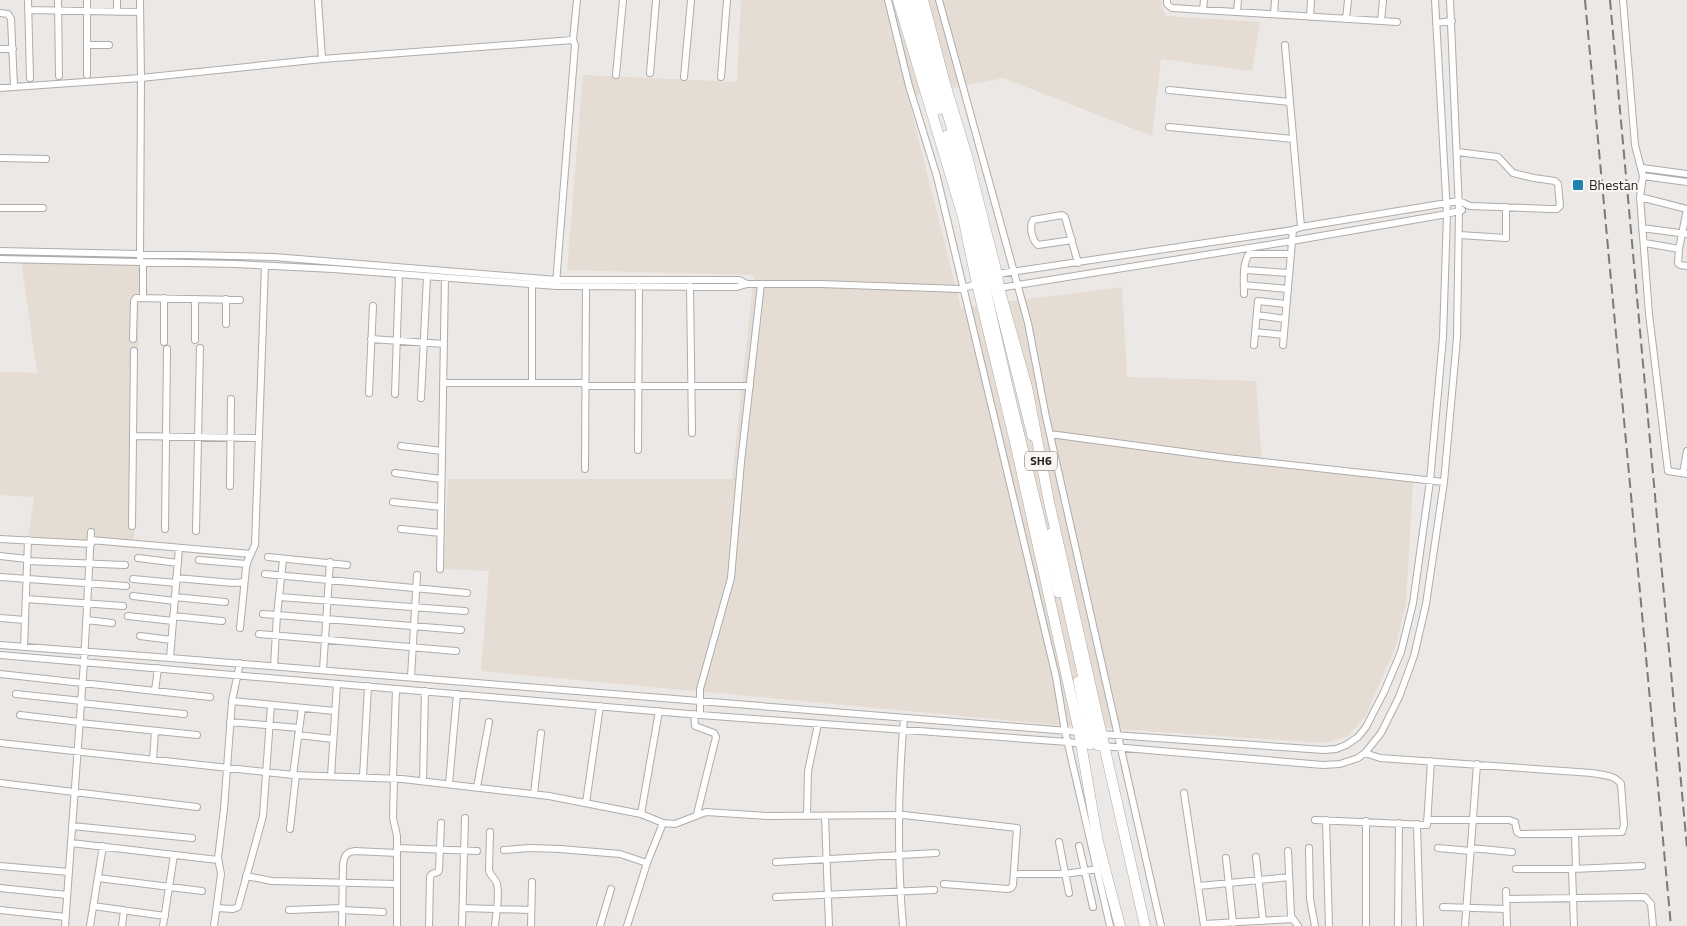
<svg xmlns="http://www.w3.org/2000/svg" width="1687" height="926" font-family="'Titillium Web',sans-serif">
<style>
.built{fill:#e5dcd4}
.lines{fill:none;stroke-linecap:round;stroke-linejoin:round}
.minor-casing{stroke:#afacaa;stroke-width:8}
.major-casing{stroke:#afacaa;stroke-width:10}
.highway-casing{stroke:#afacaa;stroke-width:11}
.minor{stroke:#fff;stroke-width:6}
.major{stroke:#fff;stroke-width:9}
.highway{stroke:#fff;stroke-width:10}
.rail{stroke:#7c7a78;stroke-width:2;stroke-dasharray:10 5;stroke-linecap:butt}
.poi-dot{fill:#2381ad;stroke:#f8f5f3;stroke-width:2}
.labels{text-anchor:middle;stroke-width:4;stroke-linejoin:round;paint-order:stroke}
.shield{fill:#f8f5f3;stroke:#646361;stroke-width:1}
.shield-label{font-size:12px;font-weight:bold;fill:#252423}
.poi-label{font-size:14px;fill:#252423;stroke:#f8f5f3;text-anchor:start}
</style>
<rect width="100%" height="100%" fill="#ebe8e5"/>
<!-- built -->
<path class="built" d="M741,0H1162L1161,6L1166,16L1260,22L1252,71L1161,59L1152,136L1003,78L908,97L961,308L1122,287L1127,377L1256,381L1262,464L1413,480L1406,603L1395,648L1365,717L1348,736L1325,743L1058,725L481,671L489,571L444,569L448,479H732L754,275L567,270L583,75L737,82Z
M21,260L140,262L134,544L28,540L34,497L0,495V372L37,373Z"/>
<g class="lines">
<defs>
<path id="minor" d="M28,0L30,78
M58,0L59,76
M117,0V12
M140,0L141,78L322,59
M318,0L322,59L573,40L575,45C569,125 562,204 556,284
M888,0L909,86L937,177L1056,677L1065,731L1110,926
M939,0L1028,323L1046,417L1161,926
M1167,0V4L1172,8L1397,22
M1623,0L1635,145L1643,176L1640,197L1649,314L1668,471L1687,474
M28,10L140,12
M1203,10L1204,0
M1237,12L1238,0
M0,13L8,14L11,19L14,87
M1274,14L1275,0
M1310,17L1311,0
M1346,19L1348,0
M1381,21L1383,0
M1436,23L1452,21
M573,40L577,0
M87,45H109
M1285,45L1301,227
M0,49H13
M650,73L656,0
M87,75V0
M616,75L623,0
M684,77L691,0
M721,77L727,0
M0,88L141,78L140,258
M1169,90L1290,102
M1169,127L1293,139
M0,158L46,159
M1642,168L1687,174
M1643,176L1687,182
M1640,197L1687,209
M0,208H43
M1642,228L1687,234
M1459,235L1506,238V207
M1072,240L1038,245C1032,240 1029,227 1033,220L1062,215L1065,217L1078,263
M1645,243L1679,249L1678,263L1680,265L1687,266
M1679,249L1687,209
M0,251L274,257L557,280H739L747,284
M0,259L235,264L333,269L556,286L737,287L747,284H821L960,289L977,284
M143,262V298
M1245,270L1289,273
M997,274L1293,230L1301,227L1459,201L1470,206L1550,209H1557L1560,206L1558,184L1555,181L1534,178L1513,173L1498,157L1457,152
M532,285V383
M1244,285L1288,289
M690,286L692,433
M999,288L1292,241L1447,214L1462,210
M1244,294C1244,282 1242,264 1249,254H1290
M1257,315L1285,319
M226,324V299
M1255,332L1284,335
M133,339L134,301L136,298L240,300
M371,339L444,344
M195,340V299
M164,342V298
M1254,345L1258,301L1286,304
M1283,345L1293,230
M443,383H585
M585,386H750
M369,393L373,306
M395,394L399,274
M421,398L427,277
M1050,434L1227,458L1444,482
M134,436L259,438
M401,446L442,451
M638,450L639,286
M585,469L586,286
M395,473L441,479
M1683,473L1687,451
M230,486L231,399
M393,502L441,507
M132,526L134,351
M165,529L167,349
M401,529L441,533
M196,531L200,348
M0,539L91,544
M91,540L251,554
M0,556L27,559
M268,557L347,565
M138,558L178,563
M283,559L279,597L465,611
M199,560L246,564
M27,561L125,565
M440,569L445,278
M265,574L467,593
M0,577L126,586
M176,578L233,583L244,582
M133,579L176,583
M133,596L175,601
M175,597L225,602
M26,599L123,606
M263,614L277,615L279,597
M128,616L173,621
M173,616L222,621
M0,618L25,620
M87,620L112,623
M240,628L246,568L248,560L255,545L265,266
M259,634L456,651
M140,636L171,640
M0,645L170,658L1080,732
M24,647L28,540
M0,655L700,715L1068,742L1082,744
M170,658L179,548
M274,666L277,615L461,630
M323,670L330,562
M0,674L210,697
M411,677L417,575
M155,691L158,668
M16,694L82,701
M232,701L335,711
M81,703L184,714
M694,714L695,726L714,733L716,737L697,814
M20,715L80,722
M700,715V689L731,578L741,462L761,284
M230,722L299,728
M80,723L197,735
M1100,734L1324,750L1336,749L1346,745L1358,737L1366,727L1384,692L1401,652L1413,603L1430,481L1443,337L1447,214L1435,0
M298,735L333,739
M0,743L293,775L402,779L549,796L641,814L663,823L675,824L706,812L767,816L904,815L1017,828L1013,885L1011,888L1008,889L944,884
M1102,746L1323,765L1340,764L1358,758L1365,753L1381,733L1399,697L1414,656L1426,604L1444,482L1457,338L1459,210L1450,0
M1365,753L1380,758L1592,773C1603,775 1615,775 1621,784L1624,825L1622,832L1520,834L1517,832L1515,822L1509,820H1427
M153,760L155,731
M293,775L302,708
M331,776L337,684
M363,777L368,686
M393,778L396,689
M394,778L393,818L397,836V926
M423,781L425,691
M0,783L197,807
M449,784L457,694
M477,787L489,722
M1184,793L1204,926
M534,794L541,733
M586,803L600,706
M641,814L659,711
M807,816L808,771L818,724
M825,816L829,926
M1315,820L1427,825L1431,761
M1326,820L1329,926
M1417,824L1420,926
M72,826L192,838
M290,829L296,775
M490,832L489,870C490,877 496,878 497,884C500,896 496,913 495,926
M1575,833L1576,869
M1059,842L1069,893
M71,843L218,860
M1079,846L1093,907
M397,848L477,851
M1309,848L1310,899L1315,926
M1438,848L1471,851
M1471,848L1512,852
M504,850L529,848L560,849L620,854L647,863
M1288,851L1291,916L1298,926
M1256,857L1263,921
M1226,858L1233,923
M776,862L936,853
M0,866L69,872
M1516,869H1572L1642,866
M1572,869L1574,926
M1014,874H1065L1098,869
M246,876L272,881L397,884
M98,878L202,891
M1199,886L1289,877
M0,888L67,895
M1506,891L1507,926
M776,897L934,890
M1506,899L1645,897L1651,904L1653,926
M93,906L165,916
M1443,907L1506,909
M217,908L233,909L238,907L263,816L271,705
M463,908L531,910
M0,910L66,917
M289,910L342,908
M342,910L383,912
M1204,924L1293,919
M65,926L84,662L91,532
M90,926L103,846
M122,926L124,910
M163,926L174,855
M214,926L221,874L218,858L224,809L232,701L240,663
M342,926L343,865C344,856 346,852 355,851L397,853
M429,926L430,877L432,874L438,872L439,870L441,823
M462,926L465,818
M531,926L532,882
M600,926L611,889
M627,926L647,863L663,823
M903,926C897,857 898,787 904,718
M1366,926V821
M1398,926L1399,823
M1465,926L1477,764"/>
<path id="major" d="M907,0L939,110
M914,0L977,216L1032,436
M947,135L970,218L1006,378L1058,593
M1051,533L1098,746
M1078,681L1090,745"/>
<path id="highway" d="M898,0L963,217L977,284L1015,442L1079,732L1098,842L1120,926
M923,0L946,87L967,156L997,274L999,288L1027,387L1049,502L1145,926"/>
</defs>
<!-- minor casing -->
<use href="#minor" class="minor-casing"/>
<!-- major casing -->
<use href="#major" class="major-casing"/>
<!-- highway casing -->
<use href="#highway" class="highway-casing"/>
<!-- minor -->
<use href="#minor" class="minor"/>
<!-- major -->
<use href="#major" class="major"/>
<!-- highway -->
<use href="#highway" class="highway"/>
<!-- rail -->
<path class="rail" d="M1585,0L1671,926
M1610,0L1687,848"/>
</g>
<!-- markers -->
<rect class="poi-dot" x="1572" y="179" width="12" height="12" rx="2.5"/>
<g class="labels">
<!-- shield labels -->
<rect class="shield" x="1025" y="451.5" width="32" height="19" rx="4"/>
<g class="shield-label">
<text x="1041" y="465">SH6</text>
</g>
<!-- poi labels -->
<g class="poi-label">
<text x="1589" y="190">Bhestan</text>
</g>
</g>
</svg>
